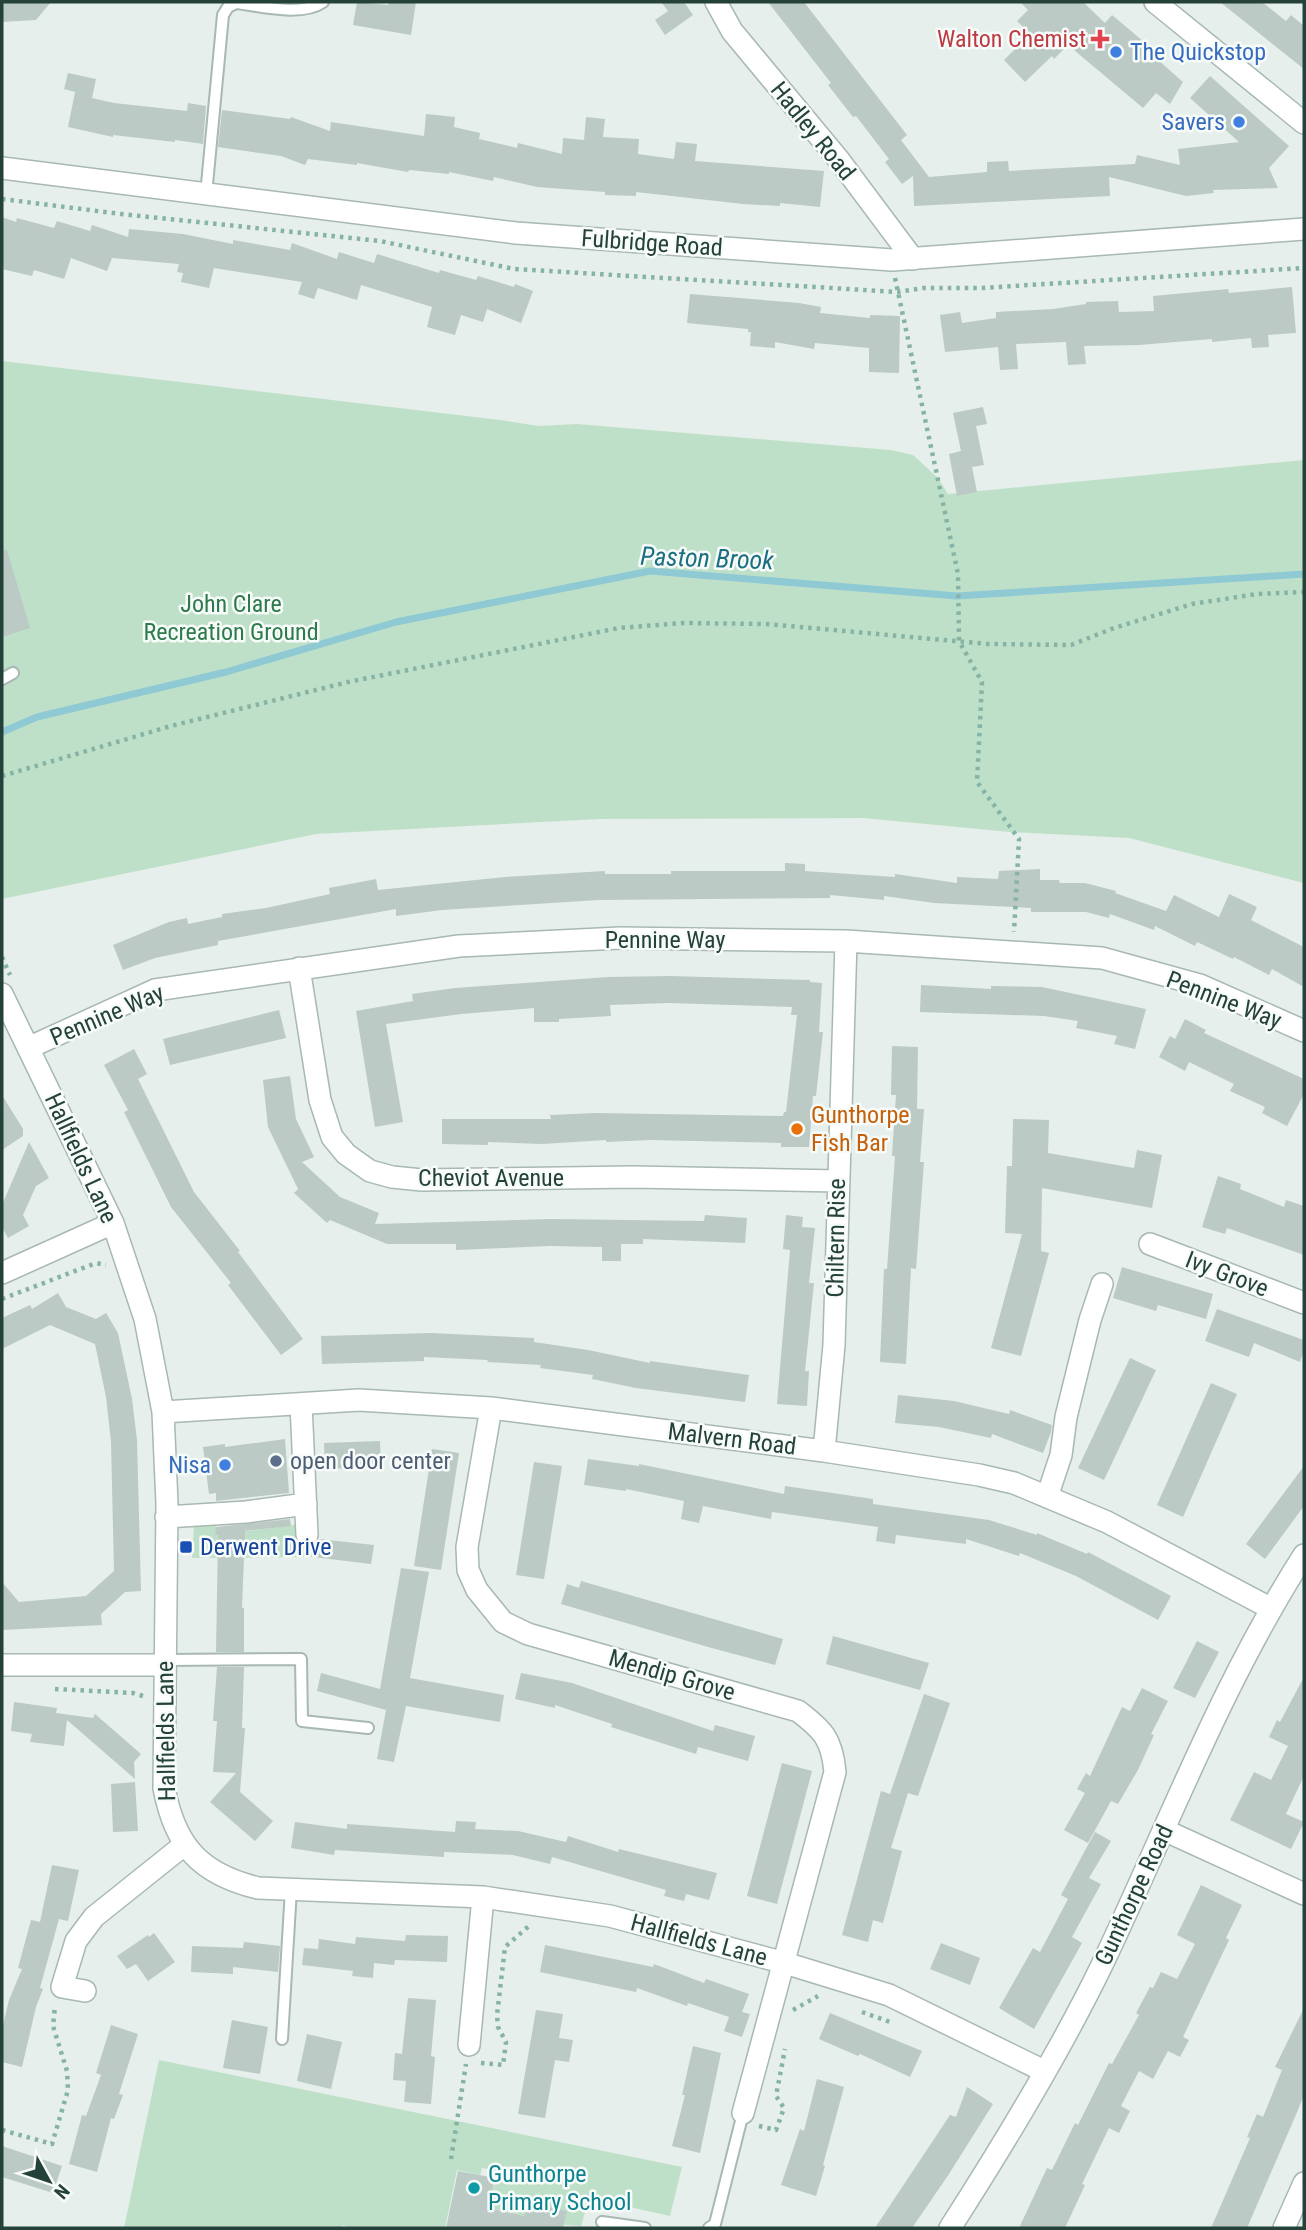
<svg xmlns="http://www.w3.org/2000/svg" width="1306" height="2230" font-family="'Roboto Condensed',sans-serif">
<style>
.green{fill:#bfe0c8}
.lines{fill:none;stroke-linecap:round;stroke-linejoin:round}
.stream{stroke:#8ec9d4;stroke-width:7}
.building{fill:#bbcac4}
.service-casing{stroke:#a8b8b2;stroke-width:14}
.minor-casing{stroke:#a8b8b2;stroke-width:24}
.tertiary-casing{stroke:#a8b8b2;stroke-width:24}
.path{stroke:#86b3a5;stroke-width:4.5;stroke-dasharray:3.5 5;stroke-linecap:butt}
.service{stroke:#fff;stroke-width:10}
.minor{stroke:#fff;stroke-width:21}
.tertiary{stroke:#fff;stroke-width:21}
.health-dot{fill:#e0444e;stroke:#f7fbf9;stroke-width:2.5}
.shop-dot{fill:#3f7fe0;stroke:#f7fbf9;stroke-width:2.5}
.food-dot{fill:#e8710a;stroke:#f7fbf9;stroke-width:2.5}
.service-dot{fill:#5c6f8a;stroke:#f7fbf9;stroke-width:2.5}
.transit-dot{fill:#1a4fb4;stroke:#f7fbf9;stroke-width:2.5}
.culture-dot{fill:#0f9aa8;stroke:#f7fbf9;stroke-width:2.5}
.labels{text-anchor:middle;stroke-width:5;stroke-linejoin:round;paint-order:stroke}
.health-label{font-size:24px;fill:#be3a42;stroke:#f7fbf9;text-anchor:end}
.shop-label{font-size:24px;fill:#366cbe;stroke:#f7fbf9;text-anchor:end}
.street-label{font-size:24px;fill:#24423a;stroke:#f7fbf9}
.park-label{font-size:24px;fill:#2d7a4b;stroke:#f7fbf9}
.food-label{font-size:24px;fill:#c56008;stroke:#f7fbf9;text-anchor:start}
.service-label{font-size:24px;fill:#4e5e75;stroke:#f7fbf9;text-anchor:start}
.transit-label{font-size:24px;fill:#164399;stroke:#f7fbf9;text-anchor:start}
.culture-label{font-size:24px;fill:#0d838f;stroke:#f7fbf9;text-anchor:start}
.water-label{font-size:26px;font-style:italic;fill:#1c6f80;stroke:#f7fbf9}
</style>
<rect width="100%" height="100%" fill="#e6efeb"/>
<!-- green -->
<path class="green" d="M2,361L500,420L539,426L577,424L891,450L913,455L938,478L948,494L1304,460V883L1129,838L1010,832L863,818L599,819L316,834L2,899Z
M216,1521V1535L295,1525L297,1535L315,1538L313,1557L192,1558L194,1526Z
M159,2060L682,2167L670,2216L589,2198L581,2226L564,2225L566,2211L528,2202L524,2216L489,2208L497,2171L482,2168L480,2175L457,2170L445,2228H349L343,2225L342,2228H124Z"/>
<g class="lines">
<!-- stream -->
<path class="stream" d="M2,732L37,717L226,672L396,622L650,571L957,596L1304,574"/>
</g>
<!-- building -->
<path class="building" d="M2,2H51L36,20L2,22Z
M357,2L388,5L389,2H416L411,35L353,25Z
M661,2H684L693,15L665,35L655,20L668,11Z
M768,2H804L907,135L901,140L929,177L987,172V162L1008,161L1009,171L1135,164L1137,155L1180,165L1178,149L1239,142L1190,98L1210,76L1289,146L1269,168L1278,188L1213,190L1214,193L1186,196L1109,177L1110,196L914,206L913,176L902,184L885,162L889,159L856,116L853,117L828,85L831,83Z
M1020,2H1083L1105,23L1112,15L1144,42L1141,45L1183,82L1170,104L1156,93L1143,108L1068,45L1054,59L1052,56L1025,82L1004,60L1030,34L1017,21L1028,10Z
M1220,2H1262L1286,21L1291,15L1304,26V69Z
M68,73L96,79L92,98L114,103L187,111L188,103L206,106L203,144L175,140V142L113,135V137L68,127L75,92L64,89Z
M222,110L290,119L291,117L330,131L331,122L424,136L426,114L455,117L454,127L480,133L479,139L517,148L518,143L562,154L563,138L584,140L586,117L605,119L603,137L639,139L638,154L674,159L676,142L697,144L695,161L824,171L820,207L780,203V206L743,204L636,192V196L605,195V192L537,187L494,177L493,181L449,172V174L409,170L408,172L357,163V165L308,159L305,165L281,156L218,147Z
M2,217L16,222L17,218L54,228L57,221L90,231L92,225L128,237L129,229L183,234L233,244V240L290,250L292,243L337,259L339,252L374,263L377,254L439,273L440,270L476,280L478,276L514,287L515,284L533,291L521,323L487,309L483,322L461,315L455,335L427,327L432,307L361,285L357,300L318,288L314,299L298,294L302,282L214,268L209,288L181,282L183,273L177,272L179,264L112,258L107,271L71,258L64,279L34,270L32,276L2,269Z
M1292,287L1296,333L1268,335L1269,347L1252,348L1251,338L1212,342V339L1139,345L1084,346L1086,364L1068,365L1066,342L1016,344L1018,369L1000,370L998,347L945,352L940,315L960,312L962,323L996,318V312L1053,309L1086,304V302L1118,301L1119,312L1154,311L1153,296L1228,289L1229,293Z
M690,294L799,303L821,307L820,313L870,318V315L900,316L899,373L869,372V348L815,343L814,349L775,342V348L750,346L751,332H748V329L687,323Z
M983,407L987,424L976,426L984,465L972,467L977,492L957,496L949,454L961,451L953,413Z
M7,550L30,628L2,637V551Z
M785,863L805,864V871L895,877V874L957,883V877L998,879L999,871L1040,869V880H1059L1060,883H1085L1116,891L1115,893L1166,911L1174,895L1219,917L1229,894L1257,907L1251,920L1304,947V987L1272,969L1269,975L1234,957L1233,959L1197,942L1195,946L1155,926L1154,930L1110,914L1109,918L1086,912H1031V908L934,903L884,896V900L830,895V898L599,900L442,910L396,916V909L218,941V945L155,958L123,970L113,945L169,922L187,918L188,924L222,917V914L266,908L330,894L329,888L376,879L378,890L505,877L605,871V874H671V871H785Z
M670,976L810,980V982L822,983L819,1032H823L816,1096H813L809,1147H781V1143L650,1140L606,1142V1140L542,1144L488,1142V1145L442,1144V1119H551L550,1115L596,1113L783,1116L784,1112H786L797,1015H791L792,1007L669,1003L610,1005L611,1016L559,1019V1022H534V1008L461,1014L386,1024L403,1122L375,1127L356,1011L413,1001L412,994L455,988L608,977Z
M921,985L991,989V986L1042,987L1146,1009L1135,1049L1114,1044L1117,1036L1076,1028L1078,1021L1044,1016L920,1012Z
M279,1010L286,1038L170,1065L163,1039Z
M1185,1019L1206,1030L1204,1033L1304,1079V1094L1287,1126L1262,1113L1265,1107L1230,1091L1234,1084L1189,1062L1185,1071L1159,1057L1170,1036L1175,1039Z
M892,1046L918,1047L917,1109H924L920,1162H924L916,1269L911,1268L906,1364L880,1362L884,1269H887L895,1156H892L896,1095H891Z
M134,1049L147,1074L138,1079L194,1192L240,1251L238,1252L303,1339L281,1355L228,1285L231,1283L171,1207L124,1112L128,1110L104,1065Z
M290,1076L296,1119L314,1157L302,1162L340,1197L379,1213L375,1224L551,1219L704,1221L705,1215L747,1218L745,1243L643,1239V1244H621V1261H602V1247L550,1246L456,1250V1244H387L330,1220L327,1223L294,1193L298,1189L268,1127L263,1080Z
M2,1095L23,1129V1136L2,1150Z
M1013,1119L1049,1120L1048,1153L1134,1168L1137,1150L1162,1155L1152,1208L1042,1188L1041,1251L1049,1253L1021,1356L991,1348L1022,1234L1005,1233L1007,1166H1012Z
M29,1142L49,1178L36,1186L23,1215L29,1226L8,1238L2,1227V1205Z
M1218,1176L1241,1184L1240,1189L1284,1207L1286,1200L1304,1206V1255L1227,1228L1225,1234L1202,1227Z
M786,1215L803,1217L802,1227L815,1228L809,1283H814L805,1371H809L807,1406L777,1404L790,1250L783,1249Z
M1122,1267L1213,1294L1206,1319L1158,1305L1156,1311L1113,1298Z
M58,1293L66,1307L96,1319L106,1313L118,1333L132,1399L137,1440L141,1591L125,1592L101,1614L102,1625L2,1630V1582L19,1602L86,1596L114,1571L111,1442L106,1397L95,1344L50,1325L2,1349V1318L30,1305L32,1309Z
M1217,1309L1304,1340V1350L1300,1362L1254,1343L1249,1357L1205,1341Z
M431,1333L534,1338V1342L588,1350L650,1363V1361L749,1375L745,1402L636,1388L592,1379L593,1375L540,1368L541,1365L487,1362L488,1360L424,1357V1361L322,1364L321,1336Z
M1130,1358L1156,1370L1104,1480L1078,1468Z
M1211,1383L1237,1394L1183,1517L1157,1505Z
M898,1395L954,1401L1009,1414L1010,1410L1052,1425L1051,1432L1043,1453L992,1434L991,1438L939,1427L895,1423Z
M285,1439L289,1493L216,1501V1493L209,1494L203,1447L225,1444V1447Z
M380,1441L381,1467L325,1469L324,1443Z
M432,1449L459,1453L441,1570L414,1566Z
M588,1459L639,1466V1464L784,1494L785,1486L873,1499V1504L989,1520L1037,1535V1533L1087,1554L1088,1552L1171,1596L1158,1620L1076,1576L1020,1553L1019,1556L966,1539V1544L896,1535L895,1544L876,1541L878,1527L772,1512L771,1519L703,1506L699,1523L681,1519L684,1501L626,1489V1491L584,1485Z
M534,1462L562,1466L544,1579L516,1575Z
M1304,1466V1506L1265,1559L1246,1544Z
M290,1519L291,1526L245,1531L242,1608H244V1652H216L218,1535H215L216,1527Z
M319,1539L374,1545L371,1564L313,1557L314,1546Z
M401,1568L429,1572L410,1678L504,1695L500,1722L406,1706L394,1762L377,1759L386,1710L317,1691L321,1673L380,1689Z
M581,1581L783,1639L775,1665L708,1647L561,1604L567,1584L579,1588Z
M833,1636L929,1663L920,1690L826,1664Z
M1197,1641L1219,1652L1195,1698L1173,1688Z
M217,1667H244L242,1728H245L240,1792L273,1821L255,1841L210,1802L236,1773L213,1772L217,1721H213Z
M521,1673L572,1683L713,1731L715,1725L755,1736L748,1761L698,1747L696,1754L611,1727L612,1724L555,1705V1708L515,1699Z
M1304,1677V1776L1286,1814L1304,1822L1291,1849L1230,1820L1254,1772L1271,1780L1288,1746L1269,1737L1277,1720L1280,1722Z
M1142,1688L1168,1701L1151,1734L1154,1735L1138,1770L1118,1804L1111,1801L1088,1843L1064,1830L1085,1793L1077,1789L1086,1773L1090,1776L1122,1707L1130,1711Z
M924,1694L950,1703L918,1796L908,1793L891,1848L902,1851L883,1923L873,1920L868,1942L842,1935L881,1791L890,1794Z
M14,1702L57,1708L56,1713L93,1718L95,1714L141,1754L134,1762L135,1779L67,1720L64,1746L30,1742L32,1734L11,1731Z
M782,1763L812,1771L777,1904L747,1896Z
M135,1782L138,1831L113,1832L111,1784Z
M456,1821L476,1822L475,1829L518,1831L566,1842L568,1836L618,1852L619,1849L717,1873L709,1900L686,1894L684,1901L664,1896L666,1890L552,1857L550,1864L513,1855L444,1852V1857L335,1850L334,1855L291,1848L295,1822L347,1829V1824L455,1832Z
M1095,1832L1111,1841L1089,1878L1101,1884L1072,1937L1082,1943L1034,2029L999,2008L1033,1948L1040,1952L1068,1899L1061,1895Z
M52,1865L79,1870L68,1921L59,1919L40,1988L43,1989L36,2007L22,2067L2,2062V2029L9,2000L22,1969L18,1968L31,1920L40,1922Z
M1201,1885L1242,1905L1226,1938L1229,1940L1183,2037L1189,2040L1180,2057L1168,2051L1153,2079L1139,2071L1121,2106L1130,2111L1119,2133L1109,2128L1082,2184L1085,2185L1065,2228H1019L1047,2168L1052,2170L1075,2123L1078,2125L1109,2063L1112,2064L1139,2015L1136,2013L1150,1987L1153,1988L1161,1972L1177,1979L1195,1944L1177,1935Z
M154,1933L175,1962L148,1981L136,1964L127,1969L117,1956L148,1935L149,1937Z
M406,1935L448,1936L447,1962L395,1960L394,1965L374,1963L373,1978L352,1976L353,1971L302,1965L304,1948L318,1949L319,1939L355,1944L356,1937L405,1941Z
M244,1942L280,1946L278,1972L233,1967V1974L191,1972L192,1946L243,1948Z
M941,1943L980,1958L970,1985L930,1969Z
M545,1945L653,1967L654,1964L704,1983L706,1979L749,1994L742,2012L750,2014L742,2037L724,2031L729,2017L688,2003L687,2006L637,1988L636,1992L540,1972Z
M408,1998L436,2000L431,2056L435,2057L431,2104L404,2102L406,2081L393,2080L395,2053L402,2054Z
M1304,2008V2095L1295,2117L1247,2228H1211L1250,2138L1247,2137L1257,2114L1263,2117L1282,2070L1275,2067Z
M536,2010L563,2014L559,2038L573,2040L569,2062L555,2060L545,2118L518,2114Z
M830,2013L922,2051L910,2077L860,2054L858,2056L819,2039Z
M232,2020L268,2027L260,2074L223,2068Z
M111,2025L138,2034L119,2094L123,2095L114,2119L111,2118L97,2172L69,2164L82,2115L86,2116L101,2075L96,2073Z
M307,2034L342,2042L331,2089L297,2081Z
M693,2046L721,2053L700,2153L672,2146L685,2095H682Z
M817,2079L844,2087L823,2165L825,2166L816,2196L781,2185L800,2129L804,2131Z
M967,2087L993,2104L949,2174L912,2228H875L950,2115L956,2117Z
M2,2146L62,2166L53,2193L2,2177Z
M458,2171L495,2178L489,2208L524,2216L527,2202L567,2211L563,2228H446Z"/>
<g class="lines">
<defs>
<path id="service" d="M206,195L223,15L228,7L236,3C261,6 301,17 323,2
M2,679L13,673
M164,1660L301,1659L302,1721L368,1728
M282,2039L291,1889
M602,2222L645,2228
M709,2228L715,2224L743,2113"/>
<path id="minor" d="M716,2L732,31L839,160L913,259
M299,968L320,1100L332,1137L346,1154L370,1171L392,1177L422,1180L633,1177L838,1181
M2,994L113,1223L145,1319L163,1412L167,1504L164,1788C175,1846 200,1874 258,1888L483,1897L610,1916L785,1963L889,1995L1044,2071
M28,1048L155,990L459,946L620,938L846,941L1102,958L1200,985L1304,1031
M1150,1244L1304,1303
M2,1273L113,1223
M301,1404L307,1535
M491,1408L467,1547L468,1570L477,1590L503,1622L528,1634L798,1711C823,1730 832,1739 835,1772L743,2113
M163,1412L359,1400L491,1408L824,1451L979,1475L1014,1483L1107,1522L1270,1608
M824,1451L834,1345L846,941
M1047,1497L1061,1455L1066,1417L1090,1320L1102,1284
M166,1517L246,1512L306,1504
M2,1665H164
M1164,1830L1304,1894
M85,1991L62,1987L76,1941L94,1917L184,1845
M469,2045L483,1897
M1284,2228L1304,2183"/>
<path id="tertiary" d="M1155,2L1304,123
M2,168L516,233L892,260L1304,229
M950,2228C1004,2144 1057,2057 1101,1967C1167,1829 1221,1684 1304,1555"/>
</defs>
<!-- service casing -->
<use href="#service" class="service-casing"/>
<!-- minor casing -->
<use href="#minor" class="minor-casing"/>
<!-- tertiary casing -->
<use href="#tertiary" class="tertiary-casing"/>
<!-- path -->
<path class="path" d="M2,199L121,214L380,241L514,269L898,292L923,288H981L1304,268
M895,278L958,574L959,641L982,682L977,782L1019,839L1014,932
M2,776L171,726L348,682L619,628L683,623L767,624L988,644L1071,645L1114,628L1192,604L1257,594L1304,592
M2,957L10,975
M2,1299L96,1263L106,1265
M55,1689L133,1693L143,1696
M793,2010L818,1996
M862,2012L890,2022
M481,2063L503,2065L506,2042L498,2027L497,2015L505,1947L530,1925
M759,2126L776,2130L784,2108L776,2096L785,2049
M2,2130L52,2144L68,2090L67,2071L53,2026L55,2006
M451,2159L466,2064"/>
<!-- service -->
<use href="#service" class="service"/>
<!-- minor -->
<use href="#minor" class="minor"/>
<!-- tertiary -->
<use href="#tertiary" class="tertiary"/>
</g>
<!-- markers -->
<path class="health-dot" d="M1096.5 28.5h7v7h7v7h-7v7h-7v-7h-7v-7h7z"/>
<g class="shop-dot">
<circle cx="1116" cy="52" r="7"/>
<circle cx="1239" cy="122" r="7"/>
<circle cx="225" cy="1465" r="7"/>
</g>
<circle class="food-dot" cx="797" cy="1129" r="7"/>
<circle class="service-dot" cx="276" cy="1461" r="7"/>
<rect class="transit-dot" x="179" y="1540" width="14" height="14" rx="3.5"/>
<circle class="culture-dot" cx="474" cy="2188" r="7"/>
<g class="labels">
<!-- health labels -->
<g class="health-label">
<text x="1086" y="47">Walton Chemist</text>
</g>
<!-- shop labels -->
<g class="shop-label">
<text x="1130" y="60" text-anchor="start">The Quickstop</text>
<text x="1225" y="130">Savers</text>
<text x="211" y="1473">Nisa</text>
</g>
<!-- street labels -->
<g class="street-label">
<text transform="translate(813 131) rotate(51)" y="8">Hadley Road</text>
<text transform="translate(652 243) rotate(4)" y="8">Fulbridge Road</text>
<text x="665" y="948">Pennine Way</text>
<text transform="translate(1224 1000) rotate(21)" y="8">Pennine Way</text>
<text transform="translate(107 1015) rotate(-23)" y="8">Pennine Way</text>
<text transform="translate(81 1158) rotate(65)" y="8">Hallfields Lane</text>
<text x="491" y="1186">Cheviot Avenue</text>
<text transform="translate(836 1238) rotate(-89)" y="8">Chiltern Rise</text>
<text transform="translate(1227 1274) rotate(21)" y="8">Ivy Grove</text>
<text transform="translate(732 1439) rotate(7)" y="8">Malvern Road</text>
<text transform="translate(672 1675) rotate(16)" y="8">Mendip Grove</text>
<text transform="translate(166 1731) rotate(-91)" y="8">Hallfields Lane</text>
<text transform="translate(1134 1895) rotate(-65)" y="8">Gunthorpe Road</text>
<text transform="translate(699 1940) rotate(15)" y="8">Hallfields Lane</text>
</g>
<!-- park labels -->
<g class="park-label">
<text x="231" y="612">John Clare<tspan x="231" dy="28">Recreation Ground</tspan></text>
</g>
<!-- food labels -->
<g class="food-label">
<text x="811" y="1123">Gunthorpe<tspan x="811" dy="28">Fish Bar</tspan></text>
</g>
<!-- service labels -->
<g class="service-label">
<text x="290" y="1469">open door center</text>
</g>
<!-- transit labels -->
<g class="transit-label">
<text x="200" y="1555">Derwent Drive</text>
</g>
<!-- culture labels -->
<g class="culture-label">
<text x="488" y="2182">Gunthorpe<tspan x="488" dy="28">Primary School</tspan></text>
</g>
<!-- water labels -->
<g class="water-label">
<text transform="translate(707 558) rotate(2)" y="9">Paston Brook</text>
</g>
</g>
<!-- border -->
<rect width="1306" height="2230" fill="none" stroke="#24423a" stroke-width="7"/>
<!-- north arrow -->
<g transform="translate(49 2181) rotate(130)" stroke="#f7fbf9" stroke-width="5" paint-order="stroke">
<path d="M0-5L12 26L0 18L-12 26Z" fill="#24423a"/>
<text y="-10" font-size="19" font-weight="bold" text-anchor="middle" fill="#24423a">N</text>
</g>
</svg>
